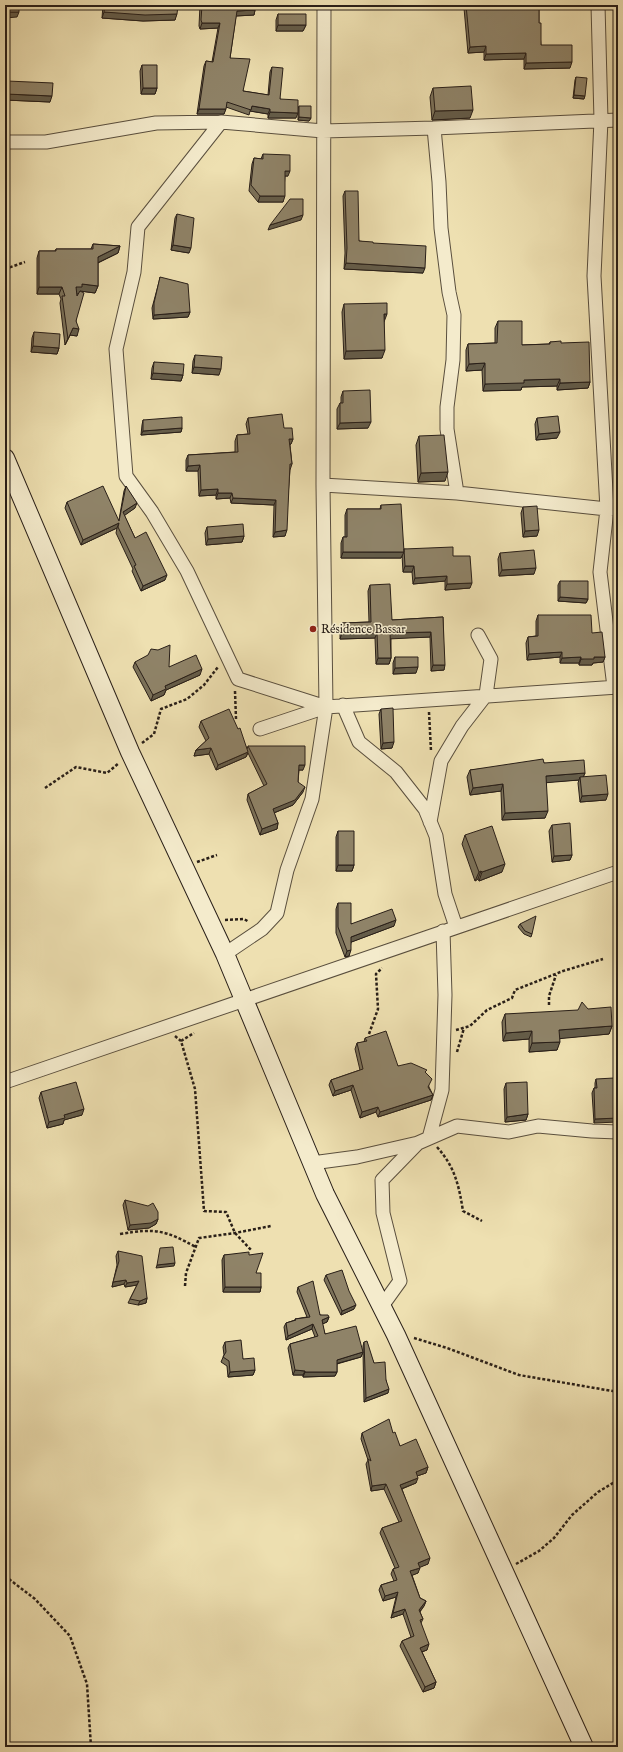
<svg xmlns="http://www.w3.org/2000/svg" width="623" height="1752" font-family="'IM FELL English',serif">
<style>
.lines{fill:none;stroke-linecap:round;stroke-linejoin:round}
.street-casing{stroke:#5a4f3e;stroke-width:15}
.secondary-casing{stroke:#291f18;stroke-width:20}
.path{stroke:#291f18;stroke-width:2.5;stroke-dasharray:3 2;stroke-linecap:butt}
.street{stroke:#f4ebcc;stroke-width:13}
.secondary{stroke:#f4ebcc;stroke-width:18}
.wall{fill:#7b7159;stroke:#291f18}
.shaded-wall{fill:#645c49;stroke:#291f18}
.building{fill:#8f8368;stroke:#291f18}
.poi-dot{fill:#8f2418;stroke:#f4ebcc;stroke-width:1.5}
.labels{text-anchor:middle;stroke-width:3;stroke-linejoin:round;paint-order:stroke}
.poi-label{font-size:12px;fill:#291f18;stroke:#f4ebcc;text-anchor:start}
</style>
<rect width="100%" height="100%" fill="#eee0b1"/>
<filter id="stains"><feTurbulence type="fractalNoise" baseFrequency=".005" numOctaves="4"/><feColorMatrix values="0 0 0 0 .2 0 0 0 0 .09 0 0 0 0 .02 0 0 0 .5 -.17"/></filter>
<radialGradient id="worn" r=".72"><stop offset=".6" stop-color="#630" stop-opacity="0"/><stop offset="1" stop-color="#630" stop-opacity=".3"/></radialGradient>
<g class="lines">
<defs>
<path id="street" d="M598,5L601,120L594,276L607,509L600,572L614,687
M434,128L439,182L441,228L449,292L454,315L453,360L447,407V429L457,493
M5,142H46L156,123L221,122
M323,485L457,493L607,509L618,508
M343,705L359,742L396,772L425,809L436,836L445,894L456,927
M326,707L238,679L187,571L152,512L126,476L116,349L134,272L138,227L221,122L323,131L434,128L618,120
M260,729L326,707L618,687
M430,822L441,761L462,726L486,695L491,659L478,635
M225,954L262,929L277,913L287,870L312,799L326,707L323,485L324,5
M5,1082L618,872
M429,1138L442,1090L445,995L443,931
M312,1163L357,1157L418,1143
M382,1306L400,1281L383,1213L382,1180L418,1143L457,1126L509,1132L538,1126L592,1131L618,1132"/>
<path id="secondary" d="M5,458L130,752L225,954L325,1194L396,1335L584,1747"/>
</defs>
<!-- street casing -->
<use href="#street" class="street-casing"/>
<!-- secondary casing -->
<use href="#secondary" class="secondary-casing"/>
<!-- path -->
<path class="path" d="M5,269L25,262
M235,691L236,719
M429,712L431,751
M142,743L154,734L161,709L187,699L204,685L218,667
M45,788L76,767L107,773L119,763
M197,862L217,855
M225,920L244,919L249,922
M549,1005V996L556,975
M456,1030L470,1026L487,1010L512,998L515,990L563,971L603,959
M369,1034L378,1009L376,974L382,968
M175,1036L181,1041L195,1089L204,1211L226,1212L235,1233L252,1251
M181,1041L194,1033
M457,1052L464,1028
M437,1147C455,1167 459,1186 463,1211L482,1221
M120,1234C157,1228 164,1230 196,1247
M185,1286L186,1273L199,1238L235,1233L271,1226
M414,1338L447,1348L519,1375L618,1392
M516,1564L539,1551L554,1538L572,1515L598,1492L618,1480
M5,1576L35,1599L70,1636L87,1684L91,1747"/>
<!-- street -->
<use href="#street" class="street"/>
<!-- secondary -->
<use href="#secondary" class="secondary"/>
</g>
<!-- wall -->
<path class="wall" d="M103,5H178L175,20L143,21L102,18Z
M200,5H255V10L254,15L236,16L230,58L243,91L268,95L270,72L272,67L280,99L296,118H268V114L250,111L249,115L226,107L224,114H197L204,66L206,61L212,62L218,28L200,29L199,26Z
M465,5H539V23L541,45L570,68L524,69V59L484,60V52L468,53L464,8Z
M278,14L306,25L303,31H276V20Z
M142,65L157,88L155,94H141L140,71Z
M576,77L584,99L573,98L575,80Z
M7,81L50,102L5,100V86Z
M433,88L470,118L432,120L430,97Z
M299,106L311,118L309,121L298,120V109Z
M263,154L288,176H285L283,202H258L249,191L252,164L254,158L261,159Z
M345,191L359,241L373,243L423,273L344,269L345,253L343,196Z
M177,214L189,253L171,250L175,218Z
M93,244L120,246L118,253L98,263V286L95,293L80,291L76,321L77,336L70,335L65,345L60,303L61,299L59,294H37V258L39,251H55L56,249H91Z
M160,277L190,312L188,317L153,319L152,308L159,282Z
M344,304L384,322L382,358L344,359L342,312Z
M498,321L522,345L549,344L550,342L561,343L590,382L588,388L557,390V386L522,387L521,390L483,391L482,370L466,371V350L468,344L495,343V328Z
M34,332L59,348L57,354L31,352L32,338Z
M195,355L219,375L192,373L193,361Z
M154,362L183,375L181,381L151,379L152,368Z
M343,391L368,428L337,429V409L340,403H341V397Z
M248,418L284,428L293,439L291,444L290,445L292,464L290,470L285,536L273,537L274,505L231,503L230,498L216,499V495L199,496L198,471H186V460L188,455L235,452V441L237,435L248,434L246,424Z
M537,418L557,438L536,440L535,424Z
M143,420L182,428L181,432L141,435L142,425Z
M419,436L445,481L418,482L416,445Z
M126,486L135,508L124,515L135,538L165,580L141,591L132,571L133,569L116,533L117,528L81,545L65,508L67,502L119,520L124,491Z
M381,505L404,551V549L453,556L470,588L445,590V581L413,584L412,572H403L402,555L401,558H341V543L343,537H345V515L347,509H380Z
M523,507L537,536L523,537L521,513Z
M207,527L244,536L242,542L206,545L205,533Z
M500,553L534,574L499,576L498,559Z
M560,581L588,599L586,603L558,601V585Z
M370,585L392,620L443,617L444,670L431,671L430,637L391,638V658L389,664H376L375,638L340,639V628L342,623L369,622L368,591Z
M538,615L592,633L605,657L603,662L593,663L592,665H579V663H560V657L527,660L526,643L528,637L536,636V621Z
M395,657L416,673L393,674V663Z
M135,662L169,667L200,675L166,690L164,695L151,701L133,667Z
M381,709L392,748L381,749L379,714Z
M201,721L238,729L247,749L248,746L303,770H299L298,782L303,792L293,805L274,813L278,823L277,829L260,835L247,800L248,794L264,786L248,753L246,757L216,770L209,754L194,756L196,750L206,741L199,727Z
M544,763L585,773L583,777L606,800L580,802L578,783L579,780L546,782L545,818L502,820L501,791L470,795L467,777L470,770Z
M552,825L572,855L570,860L552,862L549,831Z
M338,831L354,865L352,871H336V837Z
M465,835L502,872L479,881L478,879L475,881L462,844Z
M338,903L351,924L394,926L351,942L349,956L345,957L336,933V909Z
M520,924L532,934L531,937L524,934L518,927Z
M505,1014L612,1026L609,1034L560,1038L557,1050L529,1052V1039L503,1041L502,1022Z
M365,1038L398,1066L426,1073L429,1087L433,1095L431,1100L378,1117L376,1112L360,1118L351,1090L333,1096L329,1085L331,1080L360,1070L355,1049L357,1043L364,1042Z
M596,1079L615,1105L594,1123L592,1093L594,1088H595V1083Z
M506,1083L528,1114L526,1120L505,1122L504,1089Z
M41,1092L82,1115L64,1120L63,1124L47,1128L39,1098Z
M125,1200L158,1219L156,1224L149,1228L128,1230L123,1205Z
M118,1251L147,1298L146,1303L138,1305L128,1303L137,1285L125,1287L124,1284L112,1287L117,1265L116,1256Z
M224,1255H249L261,1287L260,1292H223L222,1260Z
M326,1275L354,1309L341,1315L324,1280Z
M298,1287L320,1315L329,1317L327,1322L322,1324L325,1334L363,1352V1346L364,1342L374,1363L386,1380L388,1393L364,1402L363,1352L361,1357L337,1364V1372L335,1376L303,1377V1375H293L288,1348L290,1344L315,1337L312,1329L286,1340L284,1327L286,1323L295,1320V1319L307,1317L297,1292Z
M225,1342L255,1370L253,1375L228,1377L227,1366L221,1362L224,1355L223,1347Z
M362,1433H393L400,1446L428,1467L426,1473L417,1476L416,1483L402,1489L428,1564L419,1567L418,1573L412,1575L420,1598L426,1601L424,1606L420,1612L423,1619L421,1623L427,1650L422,1652L436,1682L434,1688L423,1692L400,1646L402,1641L411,1637L403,1614L391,1618L396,1597L383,1601L379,1590L381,1585L394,1581L391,1574L393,1569L395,1568L380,1533L382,1528L399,1522L384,1489L371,1491L366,1464L368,1460L361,1439Z"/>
<!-- shaded-wall -->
<path class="shaded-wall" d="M255,10L254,15L235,16L237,11Z
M5,12H19L17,17L5,18Z
M104,12L177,14L175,20L143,21L102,18Z
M202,23H220L218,28L200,29Z
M278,25H306L303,31H276Z
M486,46L484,52L468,53L470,47Z
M526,53L524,59L484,60L486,54Z
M572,62L570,68L524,69L526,63Z
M143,88H157L155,94H141Z
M6,94L52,96L50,102L5,100V97Z
M574,95L585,96L584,99L573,98Z
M252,106L270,109L268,114L250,111Z
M199,109H226L224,114H197Z
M473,110L470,118L432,120L435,111Z
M270,112L298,113L296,118H268Z
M299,117L311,118L309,121L298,120Z
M285,171H290L288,176H283Z
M260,196H285L283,202H258Z
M303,215L301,220L268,230L270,225Z
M173,245L191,248L189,253L171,250Z
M120,246L118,253L95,264L98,257Z
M346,263L425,268L423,273L344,269Z
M82,284L98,286L95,293L80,291L79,294H74L76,287Z
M39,287H62L59,294H37Z
M190,312L188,317L153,319L154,315Z
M384,314H387L384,322Z
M73,328L79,329L77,336L70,335L65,345L68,339Z
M33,346L59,348L57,354L31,352Z
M385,350L382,358L344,359L346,351Z
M485,363L482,370L466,371L469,364Z
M194,367L221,369L219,375L192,373Z
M153,373L183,375L181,381L151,379Z
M560,379L557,386L522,387L521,390L483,391L485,384L524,380Z
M590,382L588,388L557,390L560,383Z
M371,422L368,428L337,429L340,423Z
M182,428L181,432L141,435L143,431Z
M560,432L557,438L536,440L539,434Z
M289,439H293L291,444L287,445Z
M200,465L198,471H186L188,466Z
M448,472L445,481L418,482L421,473Z
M218,489L216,495L199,496L201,490Z
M218,493H232L230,498L216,499Z
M233,498L276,500L274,505L231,503Z
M137,503L135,508L121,518L123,512Z
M119,523L117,528L81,545L83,540Z
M287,530L285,536L273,537L275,532Z
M539,530L537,536L523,537L525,531Z
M244,536L242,542L206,545L208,539Z
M343,552H404L401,558H341Z
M405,566H414L412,572H403Z
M536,568L534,574L499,576L502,570Z
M167,575L165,580L141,591L143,586Z
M447,576L445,581L413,584L415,578Z
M472,583L470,588L445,590L447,584Z
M560,597L588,599L586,603L558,601Z
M431,632L430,637L388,639L390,633Z
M342,633H377L375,638L340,639Z
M562,652L560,657L527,660L529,654Z
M581,657L579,663H560L562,658Z
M594,657H605L603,662L593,663L592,665H579L581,659Z
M378,658H391L389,664H376Z
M433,665H445L444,670L431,671Z
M418,667L416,673L393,674L395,668Z
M202,669L200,675L166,690L164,695L151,701L153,695L165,686Z
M394,742L392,748L381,749L383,743Z
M211,748L209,754L194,756L196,750Z
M248,752L246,757L216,770L218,765Z
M299,765H305L303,770H297Z
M585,773L582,780L580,777L579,780L543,783L546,776Z
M503,784L501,791L470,795L473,788Z
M305,787L303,792L293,805L271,814L273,809Z
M608,794L606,800L580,802L582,796Z
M548,811L545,818L502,820L505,813Z
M278,823L277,829L260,835L262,829Z
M572,855L570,860L552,862L554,856Z
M505,864L502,872L479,881L482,872Z
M338,865H354L352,871H336Z
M481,871L478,879L475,881L479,872Z
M396,920L394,926L349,943L351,937Z
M351,950L349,956L345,957L347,951Z
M612,1026L609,1034L556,1039L559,1030Z
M532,1031L529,1039L503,1041L506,1033Z
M560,1042L557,1050L529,1052L532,1043Z
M353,1085L351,1090L333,1096L335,1091Z
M433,1095L431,1100L378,1117L380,1112Z
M378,1107L376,1112L360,1118L362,1112Z
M84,1109L82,1115L64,1120L63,1124L47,1128L49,1122L64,1115Z
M528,1114L526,1120L505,1122L507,1117Z
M618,1118V1122L594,1123L595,1119Z
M158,1219L156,1224L149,1228L128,1230L130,1225Z
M175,1263L174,1266L156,1268L157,1265Z
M126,1280L124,1284L112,1287L113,1282Z
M139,1281L137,1285L125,1287L127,1283Z
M225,1287H261L260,1292H223Z
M147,1298L146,1303L138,1305L140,1301Z
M356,1305L354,1309L341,1315L342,1311Z
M329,1317L327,1322L320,1325L322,1320Z
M313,1324L312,1329L286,1340L288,1336Z
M363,1352L361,1357L335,1364L337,1360Z
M255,1370L253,1375L228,1377L230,1372Z
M295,1370L305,1371L303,1375H293Z
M305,1372H337L335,1376L303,1377Z
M389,1389L388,1393L364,1402L366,1398Z
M428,1467L426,1473L414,1477L416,1472Z
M418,1478L416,1483L398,1490L400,1485Z
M386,1484L384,1489L371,1491L372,1486Z
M430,1558L428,1564L416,1569L418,1563Z
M420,1568L418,1573L408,1577L410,1571Z
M398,1592L396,1597L383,1601L385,1596Z
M426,1601L424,1606L417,1615L419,1610Z
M405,1609L403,1614L391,1618L393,1613Z
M429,1644L427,1650L418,1653L420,1648Z
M436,1682L434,1688L423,1692L425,1687Z"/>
<!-- building -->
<path class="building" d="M5,5H19V12H5Z
M105,5H178L177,14L145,15L104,12Z
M202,5H255V10L237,11L230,58L250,59L243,91L269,95L272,67L283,68L280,99L298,100V113L270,112V109L252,106L251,110L227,102L226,109H199L206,61L213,62L220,23H202L201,20Z
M466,5H539V23H541V45H572V62L526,63V53L486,54V46L470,47Z
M278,14H306V25H278Z
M142,65H157V88H143Z
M576,77L587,78L585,96L574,95Z
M7,81L53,83L52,96L6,94Z
M471,86L473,110L435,111L433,88Z
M299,106H311V118L299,117Z
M263,154L290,155V171H285V196H260L251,185L254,158L263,159Z
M345,191H358L359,241L373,242V243L426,246L425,268L346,263L347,248Z
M290,199H303V215L270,225Z
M5,214L6,248H5Z
M177,214L194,218L191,248L173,245Z
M93,244L120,246L98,257V286L82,284V287H76L77,296L80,291L84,293L76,321L79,329L73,328L68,339L62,296H65L62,287H39V251H56V249H93Z
M160,277L188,284L190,312L154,315V303Z
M387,303V314H384L385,350L346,351L344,304Z
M498,321H522V345L550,344V342L561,341V343L589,342L590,382L560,383V379L524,380V383L485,384V363L469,364L468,344L497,343Z
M34,332L60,334L59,348L33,346Z
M195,355L222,357L221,369L194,367Z
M154,362L184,364L183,375L153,373Z
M370,390L371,422L340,423V403H343V391Z
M282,414L284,428H292L293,439H289L292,464H290L287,530L275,532L276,500L233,498L232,493H218V489L201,490L200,465L188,466V455L238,452L237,435L250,434L248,418Z
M558,416L560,432L539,434L537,418Z
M182,417V428L143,431V420Z
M444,435L448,472L421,473L419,436Z
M103,486L119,521L126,486L137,503L123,512L135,538L146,532L167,575L143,586L134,566L136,565L118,527L119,523L83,540L67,502Z
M401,504L404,552H343V537H347V509H381V505Z
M537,506L539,530L525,531L523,507Z
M243,524L244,536L208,539L207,527Z
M453,547V556H470L472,583L447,584V576L415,578L414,566H405L404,549Z
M534,550L536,568L502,570L500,553Z
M560,581H588V599L560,597Z
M390,584L392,620L443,617L445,665H433L431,632L390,633L391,658H378L377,633H342V623L371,622L370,585Z
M538,615H591L592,633L602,632L605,657H594V659H581V657L562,658V652L529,654L528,637L538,636Z
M170,645L169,667L196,655L202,669L165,686L166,689L153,695L135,662L148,655L151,649L158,650Z
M395,657H418V667L395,668Z
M393,708L394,742L383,743L381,709Z
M229,709L238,729L240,728L248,752L218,765L211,748L196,750L209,738L201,721Z
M248,746H305V765H299L298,782L305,787L295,800L273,809L278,823L262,829L248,794L267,784Z
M543,759L544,763L584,760L585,773L546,776L548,811L505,813L503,784L473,788L470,770Z
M606,775L608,794L582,796L580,777Z
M570,823L572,855L554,856L552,825Z
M492,826L505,864L482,872L481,871L479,872L465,835Z
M338,831H354V865H338Z
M338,903H351V924L392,909L396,920L351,937V950L347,951L338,927Z
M536,916L532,934L525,931L520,924Z
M582,1002L588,1009L611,1007L612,1026L559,1030L560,1042L532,1043V1031L506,1033L505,1014L578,1010Z
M386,1031L398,1066L411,1063L427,1070L425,1072L432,1079L428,1087L433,1095L380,1112L378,1107L362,1112L353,1085L335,1091L331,1080L363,1069L357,1043L367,1041L365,1038Z
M614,1078L615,1105H618V1118L595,1119L594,1088H597L596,1079Z
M76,1082L84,1109L64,1115L65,1118L49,1122L41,1092Z
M527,1082L528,1114L507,1117L506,1083Z
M125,1200L148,1206L153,1203L158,1212V1219L151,1223L130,1225Z
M173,1247L175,1263L157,1265L160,1248Z
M118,1251L142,1256L147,1298L140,1301L130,1299L139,1281L127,1283L126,1280L113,1282L119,1261Z
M249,1252V1255L263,1253L256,1273H261V1287H225L224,1255Z
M342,1270L349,1291L356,1305L342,1311L326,1275Z
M313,1281L320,1315H328L329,1317L322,1320L325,1334L356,1326L363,1352L337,1360V1372H305V1371L295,1370L290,1344L318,1336L313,1324L288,1336L286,1323L296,1320L295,1319L310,1317L298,1287Z
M241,1340L243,1359L254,1358L255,1370L230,1372L229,1361L223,1357L226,1352L225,1342Z
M367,1341L374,1363L385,1362L386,1380L389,1389L366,1398L364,1342Z
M389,1419L393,1433L395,1432L400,1446L416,1439L428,1467L416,1472L418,1478L400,1485L430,1558L418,1563L420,1568L410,1571L420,1598L426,1601L419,1610L423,1619L420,1620L429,1644L420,1648L436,1682L425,1687L402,1641L414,1636L405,1609L393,1613L398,1592L385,1596L381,1585L397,1580L393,1569L399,1567L382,1528L402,1521L386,1484L372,1486L368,1459L371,1461L362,1433Z"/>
<!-- markers -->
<circle class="poi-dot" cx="313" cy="629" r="4"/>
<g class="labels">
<!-- poi labels -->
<g class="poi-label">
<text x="321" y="633">Résidence Bassar</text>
</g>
</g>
<!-- margin -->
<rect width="623" height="1752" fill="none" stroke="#eee0b1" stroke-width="20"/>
<rect x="6" y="6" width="611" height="1740" fill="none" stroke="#291f18" stroke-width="2"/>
<rect x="10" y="10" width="603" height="1732" fill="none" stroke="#291f18"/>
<rect width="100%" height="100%" filter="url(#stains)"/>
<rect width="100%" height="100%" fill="url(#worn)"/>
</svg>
